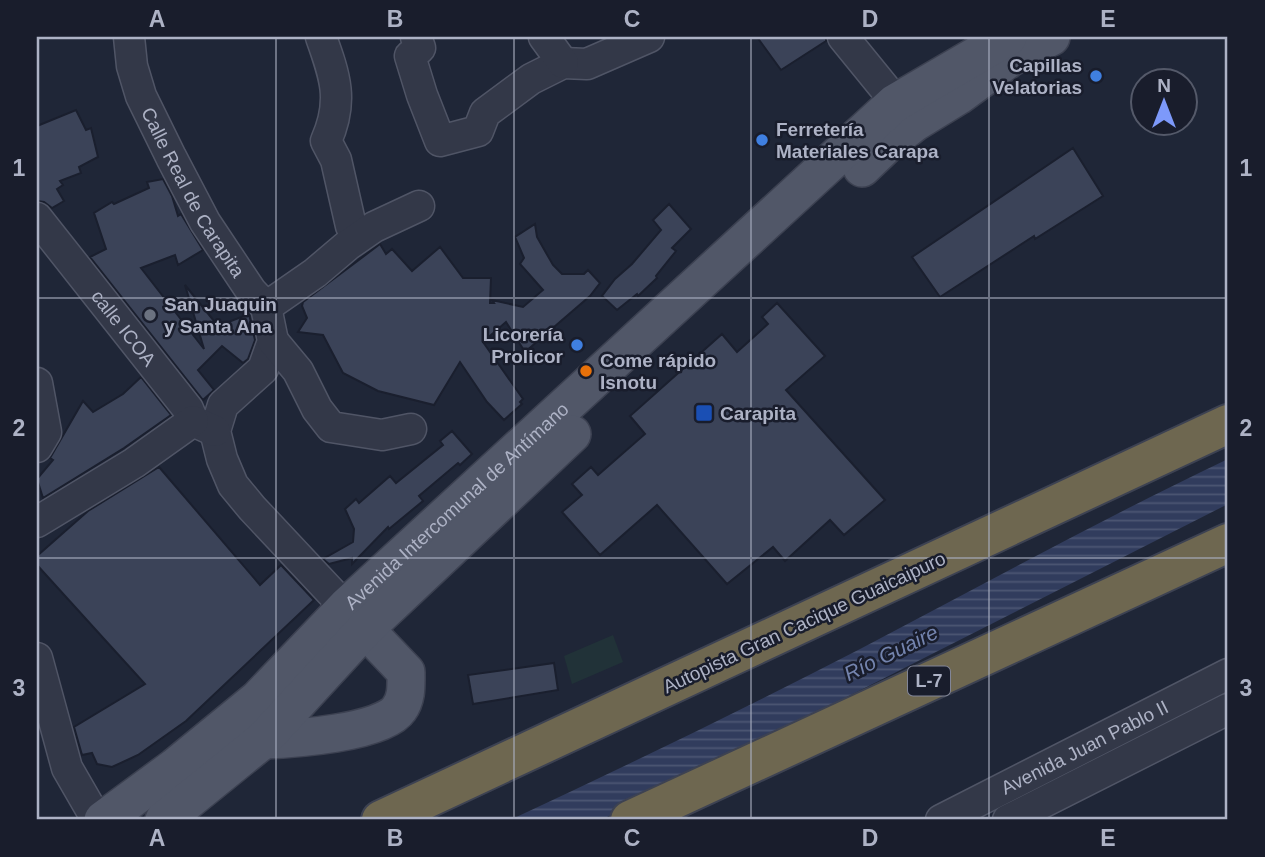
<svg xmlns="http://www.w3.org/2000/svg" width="1265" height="857" font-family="Arial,sans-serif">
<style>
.pitch{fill:#213238}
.water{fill:url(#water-rules)}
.building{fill:#3b4358;stroke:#1a1f2e;stroke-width:2}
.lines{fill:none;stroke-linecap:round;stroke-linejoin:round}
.minor-casing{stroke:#505566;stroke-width:33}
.major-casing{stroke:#3c4151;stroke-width:40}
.highway-casing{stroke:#3d4252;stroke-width:42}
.minor{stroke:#333848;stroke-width:30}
.major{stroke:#515768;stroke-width:37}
.highway{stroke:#6e6750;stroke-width:38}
.grid{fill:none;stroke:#adb2c5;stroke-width:2;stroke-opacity:0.55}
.shop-dot{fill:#3f7fe0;stroke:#191d2c;stroke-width:2.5}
.worship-dot{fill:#6b7280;stroke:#191d2c;stroke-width:2.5}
.food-dot{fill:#e8710a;stroke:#191d2c;stroke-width:2.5}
.transit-dot{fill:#1a4fb4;stroke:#191d2c;stroke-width:2.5}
.labels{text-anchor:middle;stroke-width:5;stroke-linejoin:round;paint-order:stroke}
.shield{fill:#191d2c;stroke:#818597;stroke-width:2}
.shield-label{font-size:18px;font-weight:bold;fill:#adb2c5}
.poi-label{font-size:19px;font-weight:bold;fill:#adb2c5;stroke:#191d2c;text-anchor:start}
.street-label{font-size:19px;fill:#adb2c5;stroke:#191d2c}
.water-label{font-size:21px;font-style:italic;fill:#7484ae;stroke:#191d2c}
.neatline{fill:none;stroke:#adb2c5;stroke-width:2.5}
.grid-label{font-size:23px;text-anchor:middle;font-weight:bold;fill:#adb2c5}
</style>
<defs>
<pattern id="water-rules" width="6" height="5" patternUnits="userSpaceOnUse" patternTransform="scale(1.75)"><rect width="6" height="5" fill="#313c5d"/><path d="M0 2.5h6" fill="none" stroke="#4c5673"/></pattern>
</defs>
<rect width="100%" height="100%" fill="#1f2637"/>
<!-- pitch -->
<path class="pitch" d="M613,635L623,662L572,684L564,656Z"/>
<!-- water -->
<path class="water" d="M1228,459V504L630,807L600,820H510C628,765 746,708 862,648C984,584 1104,518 1228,459Z"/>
<!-- building -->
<path class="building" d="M757,37H826V41L781,70Z
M76,110L86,130L91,128L98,157L79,167L81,173L60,181L63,185L57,189L64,201L52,208L44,202L37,201V126Z
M1073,148L1103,196L1035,239L1034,236L940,297L912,257Z
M163,179L172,196L178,216L181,214L203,250L178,265L175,255L141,268L204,349L185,285L218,326L249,314L255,340L248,359L243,363L222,346L198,370L214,390L203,400L90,257L106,249L94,213L112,202L114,204L149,188L147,182Z
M669,204L691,229L672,248L676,251L656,276L657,278L638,296L637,294L617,310L602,296L615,279L632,264L661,230L653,220Z
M535,224L537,237L553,265L562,274H584L588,270L600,283L590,296L525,352L506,322L483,342L523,399L520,402L522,404L504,420L487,402L460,362L434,405L378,391L343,373L323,335L298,332L307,318L302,306L303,302L380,244L386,254L392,249L412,271L440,247L463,278H491L490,303H494L492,300L523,307L543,290L520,264L524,258L515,237Z
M777,303L825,356L786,390L885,500L844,535L830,520L785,561L773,547L727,584L657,505L600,555L562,512L582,495L572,484L591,467L598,475L645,434L630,416L722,334L737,352L768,324L762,317Z
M141,377L171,415L124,448L43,498L37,479L53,460L50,458L83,401L93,412L123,394Z
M452,431L472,454L460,465L458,463L419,496L423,501L389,529L388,527L352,564V558L329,564L323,559L353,542L354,529L345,509L356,499L359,503L390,476L396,483L443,445L440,441Z
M159,467L260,585L281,565L314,600L186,721L138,755L112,767L97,764L92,753L82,755L74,727L145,684L37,565V556L88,511Z
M554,663L558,690L473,704L468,675Z"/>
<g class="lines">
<defs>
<g id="minor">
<path id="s1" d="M129,37L132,66L141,96L171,157L205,222L251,291L266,307L273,341L263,369L223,405L215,431L222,459L233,485L252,508L359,622"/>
<path d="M321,37C335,76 344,101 326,141L336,160L351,226L358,237"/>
<path d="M416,37L420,48L410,56L422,95L440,141L478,131L485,113L531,79L563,63L587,64L649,37"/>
<path d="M544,37L563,63"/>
<path d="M843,37L909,118"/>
<path id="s2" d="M37,218L188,409L193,421L215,431"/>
<path d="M266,307L315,273L348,245L374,227L419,206"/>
<path d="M273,341L298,371L317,409L331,427L382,435L411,429"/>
<path d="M37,383L46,432L37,447"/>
<path d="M37,522L134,463L193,421"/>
<path d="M37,658L67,768L97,820"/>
<path id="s3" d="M941,820L1228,674"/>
<path d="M1008,820L1228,709"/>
</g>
<g id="major">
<path d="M862,168L886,145L914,123L958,96L1010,58L1051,37"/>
<path d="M263,740C292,739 383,733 399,709C407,698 406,686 406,672L365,629"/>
<path id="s4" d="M103,820L175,767L258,699L346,607L895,103L1008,37"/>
<path d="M164,820L263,740L365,629L572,434"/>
</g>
<path id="highway" d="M381,820L1228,424
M630,820L1228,543"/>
</defs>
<!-- minor casing -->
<use href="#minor" class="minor-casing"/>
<!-- major casing -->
<use href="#major" class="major-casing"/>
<!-- highway casing -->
<use href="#highway" class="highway-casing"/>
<!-- minor -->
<use href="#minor" class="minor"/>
<!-- major -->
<use href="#major" class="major"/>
<!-- highway -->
<use href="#highway" class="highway"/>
</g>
<!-- grid -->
<path class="grid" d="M276,37V820M514,37V820M751,37V820M989,37V820M37,298H1228M37,558H1228"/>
<!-- markers -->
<g class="shop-dot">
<circle cx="1096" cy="76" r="7"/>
<circle cx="762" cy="140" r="7"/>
<circle cx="577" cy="345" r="7"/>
</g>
<circle class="worship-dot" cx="150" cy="315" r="7"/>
<circle class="food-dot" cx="586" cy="371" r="7"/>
<rect class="transit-dot" x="695" y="404" width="18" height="18" rx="3.5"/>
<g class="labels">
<!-- shield labels -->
<rect class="shield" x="908" y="666.5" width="42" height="29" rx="5"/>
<g class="shield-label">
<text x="929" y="687">L-7</text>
</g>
<!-- poi labels -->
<g class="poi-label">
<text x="1082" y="72" text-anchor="end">Capillas<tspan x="1082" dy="22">Velatorias</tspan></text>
<text x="776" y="136">Ferretería<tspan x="776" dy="22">Materiales Carapa</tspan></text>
<text x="164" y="311">San Juaquin<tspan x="164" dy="22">y Santa Ana</tspan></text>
<text x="563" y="341" text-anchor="end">Licorería<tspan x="563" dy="22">Prolicor</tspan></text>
<text x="600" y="367">Come rápido<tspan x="600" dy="22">Isnotu</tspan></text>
<text x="720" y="420">Carapita</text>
</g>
<!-- street labels -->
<g class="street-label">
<text dy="7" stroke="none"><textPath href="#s1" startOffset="170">Calle Real de Carapita</textPath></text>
<text dy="7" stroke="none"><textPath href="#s2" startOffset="140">calle ICOA</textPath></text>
<text dy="7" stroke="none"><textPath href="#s4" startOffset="474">Avenida Intercomunal de Antímano</textPath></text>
<text transform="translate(804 622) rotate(-25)" y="7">Autopista Gran Cacique Guaicaipuro</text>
<text dy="7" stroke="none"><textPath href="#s3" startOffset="161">Avenida Juan Pablo II</textPath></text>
</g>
<!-- water labels -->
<g class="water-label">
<text transform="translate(891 653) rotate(-26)" y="7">Río Guaire</text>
</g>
</g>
<!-- border -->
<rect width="1265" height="857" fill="none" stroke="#191d2c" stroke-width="77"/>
<!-- north arrow -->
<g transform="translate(1164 102)"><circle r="33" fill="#191d2c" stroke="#545969" stroke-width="2"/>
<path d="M0-5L12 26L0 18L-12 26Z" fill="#7d99fa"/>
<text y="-10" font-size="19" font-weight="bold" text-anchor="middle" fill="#adb2c5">N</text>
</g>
<rect x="38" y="38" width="1188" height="780" class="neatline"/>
<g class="grid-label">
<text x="157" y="27">A</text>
<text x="395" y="27">B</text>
<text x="632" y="27">C</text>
<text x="870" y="27">D</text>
<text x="1108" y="27">E</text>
<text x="19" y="176">1</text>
<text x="1246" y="176">1</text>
<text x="19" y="436">2</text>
<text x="1246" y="436">2</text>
<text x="19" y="696">3</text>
<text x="1246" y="696">3</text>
<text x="157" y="846">A</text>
<text x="395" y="846">B</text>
<text x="632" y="846">C</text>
<text x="870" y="846">D</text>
<text x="1108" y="846">E</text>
</g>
</svg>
